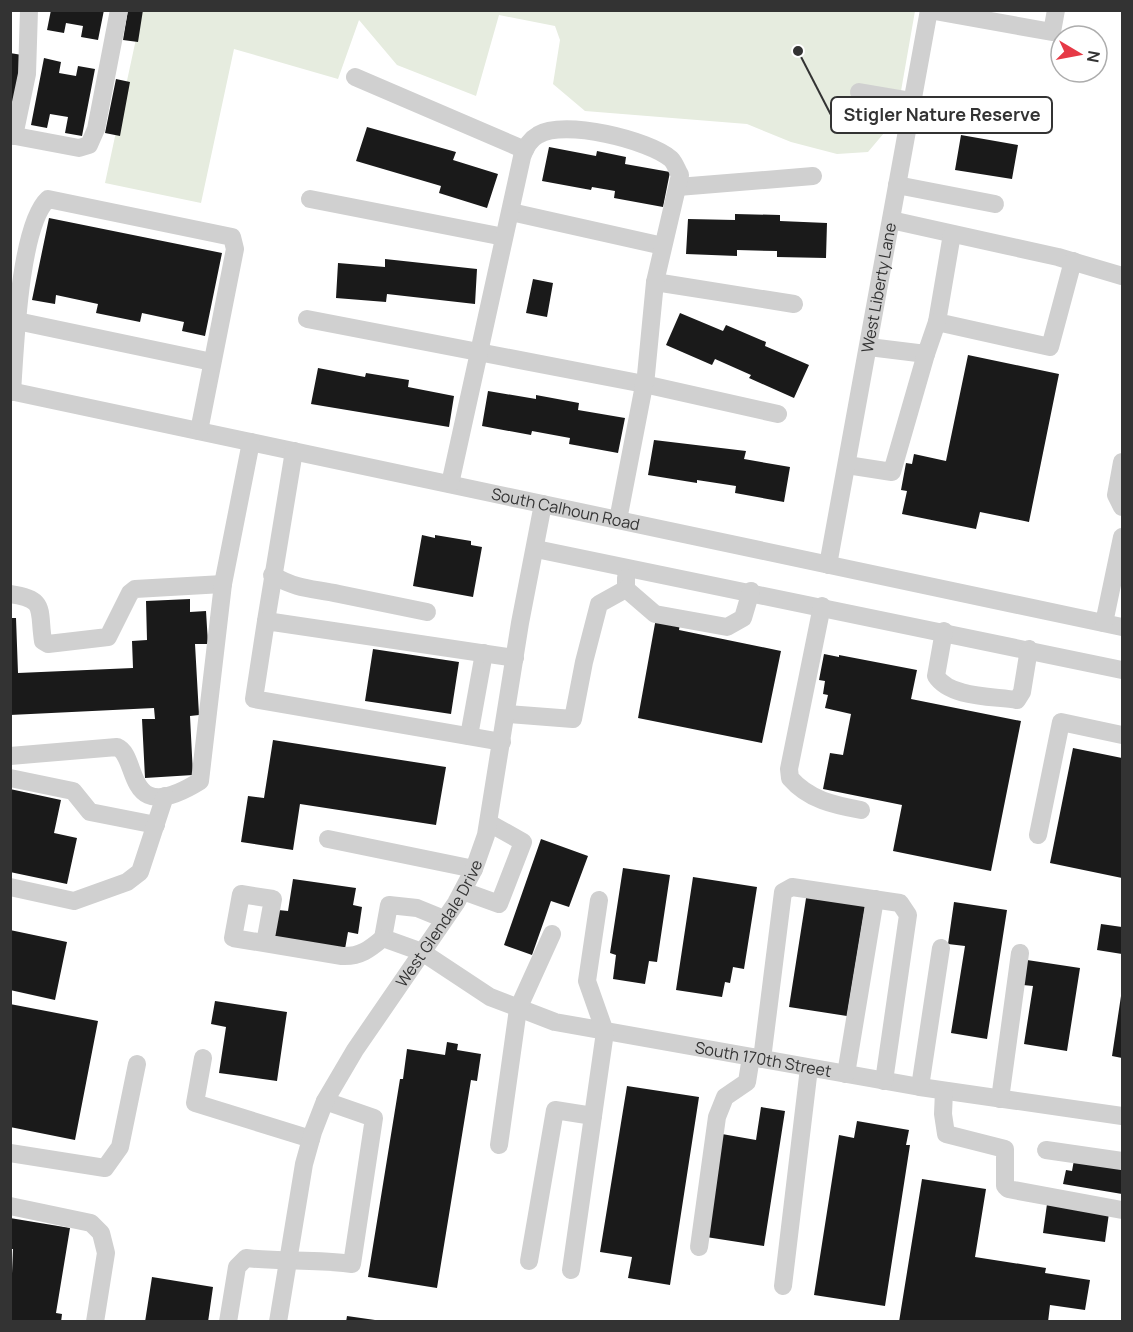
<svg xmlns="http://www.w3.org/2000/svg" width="1133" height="1332" font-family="Manrope,sans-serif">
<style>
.green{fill:#e6ecdf}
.building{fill:#1a1a1a}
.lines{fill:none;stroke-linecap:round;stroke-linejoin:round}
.minor{stroke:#d0d0d0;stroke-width:18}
.labels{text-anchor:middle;stroke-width:6;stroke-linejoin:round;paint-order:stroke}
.street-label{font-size:16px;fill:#333;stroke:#fff}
.leader{fill:none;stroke:#333;stroke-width:2}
.callout-dot{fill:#333;stroke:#fff;stroke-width:2}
.callout{fill:#fff;stroke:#333;stroke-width:2}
.callout-label{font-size:18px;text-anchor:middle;font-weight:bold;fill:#333}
</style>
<rect width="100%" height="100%" fill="#fff"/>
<!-- green -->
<path class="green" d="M142,11H915L901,91L894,90L884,133L868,152L837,154L791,142L747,124L585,111L553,84L560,40L555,26L499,15L476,96L397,65L359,20L338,79L234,49L201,203L105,183Z"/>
<!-- building -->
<path class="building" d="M51,10H104L98,40L81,37L83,26L66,23L64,33L47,30Z
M128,10H143L138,42L123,40Z
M10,53L22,55L12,109H10Z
M44,58L61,62L59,73L76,76L78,66L95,69L82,136L65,133L68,117L50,114L47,128L31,125Z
M116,79L130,82L120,136L105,133Z
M367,127L456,152L453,160L498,174L487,208L439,193L441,186L356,161Z
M961,135L1018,145L1012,179L955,170Z
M549,147L596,156L597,151L626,157L625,164L670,172L663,207L614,198L615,191L592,187L591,190L542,181Z
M735,214L780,215V221L827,223L826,258L777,257V251L737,250V256L686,254L688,219L735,220Z
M49,218L222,253L205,336L182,331L184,322L142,313L140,322L96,313L98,304L56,295L55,304L32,300Z
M385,259L477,269L475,304L387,294L386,302L336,298L338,263L385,267Z
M533,279L553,283L547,317L526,313Z
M680,313L723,331L726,325L766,342L765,346L809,365L794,398L749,378L751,375L715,359L712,365L666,345Z
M968,355L1059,374L1029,522L980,512L976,529L902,514L907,491L901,490L906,463L912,464L914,454L946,461Z
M318,368L365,377L366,373L409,380L408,387L454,396L449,427L311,404Z
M488,391L536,399V395L579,403L578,410L625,418L618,453L569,444L570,438L532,431L531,435L482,426Z
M654,440L746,451L744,459L790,467L784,502L735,493L736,486L697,480V483L648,475Z
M422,535L435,538V535L471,541V545L482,547L473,597L413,586Z
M190,599V612L206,611L208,644H195L199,715L190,716L193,775L145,778L142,719H155L154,708L10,715V618H16L18,673L133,668L132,641L147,640L146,601Z
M656,618L680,623L679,630L781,651L762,743L638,718Z
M373,649L459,662L451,714L365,701Z
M824,654L839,657V655L917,670L911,699L1021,721L991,871L893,851L902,805L823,789L830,753L843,755L851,714L825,708L828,695L823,694L825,681L819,680Z
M273,740L446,767L436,825L300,804L293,850L241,842L248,796L264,798Z
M1073,748L1122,758V878L1050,863Z
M10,789L61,800L54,833L77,838L67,884L10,872Z
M541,839L588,856L569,907L551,901L532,955L504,945Z
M623,868L670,875L657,962L649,961L645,984L613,979L616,955L610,953Z
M693,877L757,887L744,969L733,967L730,983L725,982L722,997L676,990Z
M293,879L356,888L353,905L362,907L358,934L348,932L345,949L274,938L278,910L288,911Z
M807,892L866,901L847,1016L789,1007Z
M954,902L1007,910L987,1039L951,1033L965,946L948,944Z
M1101,924L1122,927V954L1097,950Z
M10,930L67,942L55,1000L10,990Z
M1027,960L1080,968L1067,1051L1024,1044L1033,986L1023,985Z
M1121,996H1122V1058L1112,1056Z
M215,1001L287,1012L277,1081L219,1073L226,1027L211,1024Z
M10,1004L98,1021L75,1140L10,1127Z
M447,1042L458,1044L457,1050L481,1054L477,1081L471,1080L437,1288L368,1277L400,1079H403L407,1049L445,1055Z
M627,1086L699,1097L670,1285L628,1278L632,1257L600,1252Z
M761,1107L785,1111L764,1246L706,1237L722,1134L756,1140Z
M857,1121L909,1130L906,1145H910L885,1306L814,1295L839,1135L854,1138Z
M1074,1160L1122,1168V1194L1063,1184L1066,1170L1072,1171Z
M922,1179L986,1189L975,1257L1046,1268L1045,1273L1090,1280L1085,1310L1050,1305L1048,1322H899Z
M1047,1204L1109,1213L1105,1242L1043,1233Z
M10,1218L70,1228L56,1313L62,1314L61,1322H10L13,1249H10Z
M152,1277L213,1287L208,1322H145Z
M347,1316L375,1320V1322H346Z"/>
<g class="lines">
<!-- minor -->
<g class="minor">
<path d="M929,10L1052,32L1056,10"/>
<path d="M355,77L525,150"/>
<path d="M859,92L912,101"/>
<path d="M10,135L79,148L89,145L96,129L119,10"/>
<path d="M14,136L27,74L29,10"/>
<path d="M897,185L995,204"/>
<path d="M678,187L813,176"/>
<path d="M310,199L504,237"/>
<path d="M511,212L663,246"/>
<path d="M891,220L1058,257L1122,276"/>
<path d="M952,234L937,322L1050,347L1073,261"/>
<path d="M655,282L794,304"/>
<path d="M307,319L644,384L778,414"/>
<path d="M17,321L212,362"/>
<path d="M869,347L926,354L937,322"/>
<path id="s1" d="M10,391L1122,627"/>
<path d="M12,392C15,350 19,226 48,199L232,237L235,249L199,431"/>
<path d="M1122,462L1116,495L1122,507"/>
<path d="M847,465L892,472L926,354"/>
<path d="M450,484L522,157C525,148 529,140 538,135C564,119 649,140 671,159C675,163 677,170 680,175L655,282L646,375L618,520"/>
<path d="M536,549L1122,670"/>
<path id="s2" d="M828,565L929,10"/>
<path d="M272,575C299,590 311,588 339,594C369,600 398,606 427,612"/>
<path d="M626,578V589L655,614L727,627L743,618L751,591"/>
<path d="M10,594C47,599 38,609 43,641L48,644L108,637L130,593L135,589L223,584"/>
<path d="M822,606L789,769L790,778C809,800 834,805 861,810"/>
<path d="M266,621L294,451"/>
<path d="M1104,623L1122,537"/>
<path d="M944,631L936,676C950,698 993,696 1017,700L1022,692L1029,649"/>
<path d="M507,714L573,719L584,662L599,604L626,589"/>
<path d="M469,736L484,653"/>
<path d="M502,742L254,699L266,621L515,658"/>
<path d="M10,756L117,747C140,756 123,829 200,781L223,584L251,442"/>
<path d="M10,778L73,791L90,812L156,825"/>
<path d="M1038,835L1061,722L1122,735"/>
<path d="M328,839L474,869"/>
<path d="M10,887L74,901L127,882L140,872L165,796"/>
<path d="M463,891L499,904L523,842L489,823"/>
<path id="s3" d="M444,919L417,908L389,905L383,938L422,952L490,997L555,1022L920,1087L1122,1116"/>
<path d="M265,943L273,899L241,894L233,938L342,956C360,957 370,949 383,938"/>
<path d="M203,1058L195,1103L311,1139"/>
<path d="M762,1059L783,892L792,887L893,902L900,903L908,915L884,1081"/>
<path d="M846,1074L875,899"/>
<path d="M920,1087L941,948"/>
<path d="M944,1091L943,1114L946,1134L1005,1149V1186L1008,1189L1122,1210"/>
<path d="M1000,1099L1020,953"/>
<path d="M499,1145L518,1009L552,934"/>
<path d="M1046,1150L1122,1161"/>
<path d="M10,1153L105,1168L120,1147L137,1064"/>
<path d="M10,1206L91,1223L101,1233L106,1253L95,1322"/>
<path d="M699,1247L717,1117L725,1097L747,1082L751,1057"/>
<path d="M529,1261L555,1110L593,1116"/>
<path d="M571,1270L605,1032L587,981L599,900"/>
<path d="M783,1286L809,1068"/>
<path d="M228,1322L237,1267L246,1258C282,1262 316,1259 352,1264L374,1118L325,1101"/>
<path id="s4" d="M278,1322L304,1164L313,1132L325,1101L355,1050L456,903L474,869L486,835L520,623L543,504"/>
</g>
</g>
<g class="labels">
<!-- street labels -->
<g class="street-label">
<text dy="6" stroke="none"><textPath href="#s2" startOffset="282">West Liberty Lane</textPath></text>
<text dy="6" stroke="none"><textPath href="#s1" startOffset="568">South Calhoun Road</textPath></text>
<text dy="6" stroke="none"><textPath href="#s4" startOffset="438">West Glendale Drive</textPath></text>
<text dy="6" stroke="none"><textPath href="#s3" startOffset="495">South 170th Street</textPath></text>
</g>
</g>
<!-- callouts -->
<path class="leader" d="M798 51L831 115"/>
<circle class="callout-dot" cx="798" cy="51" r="6"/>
<rect class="callout" x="831" y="97" width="221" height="36" rx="6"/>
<g class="callout-label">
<text x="942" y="121">Stigler Nature Reserve</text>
</g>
<!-- border -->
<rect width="1133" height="1332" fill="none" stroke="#333333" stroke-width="24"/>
<!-- north arrow -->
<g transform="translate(1079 54) rotate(100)"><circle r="28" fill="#ffffff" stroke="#adadad" stroke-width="1.5"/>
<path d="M0-4.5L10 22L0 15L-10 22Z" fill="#e63946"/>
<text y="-9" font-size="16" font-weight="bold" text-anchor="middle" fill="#333333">N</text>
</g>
</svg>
